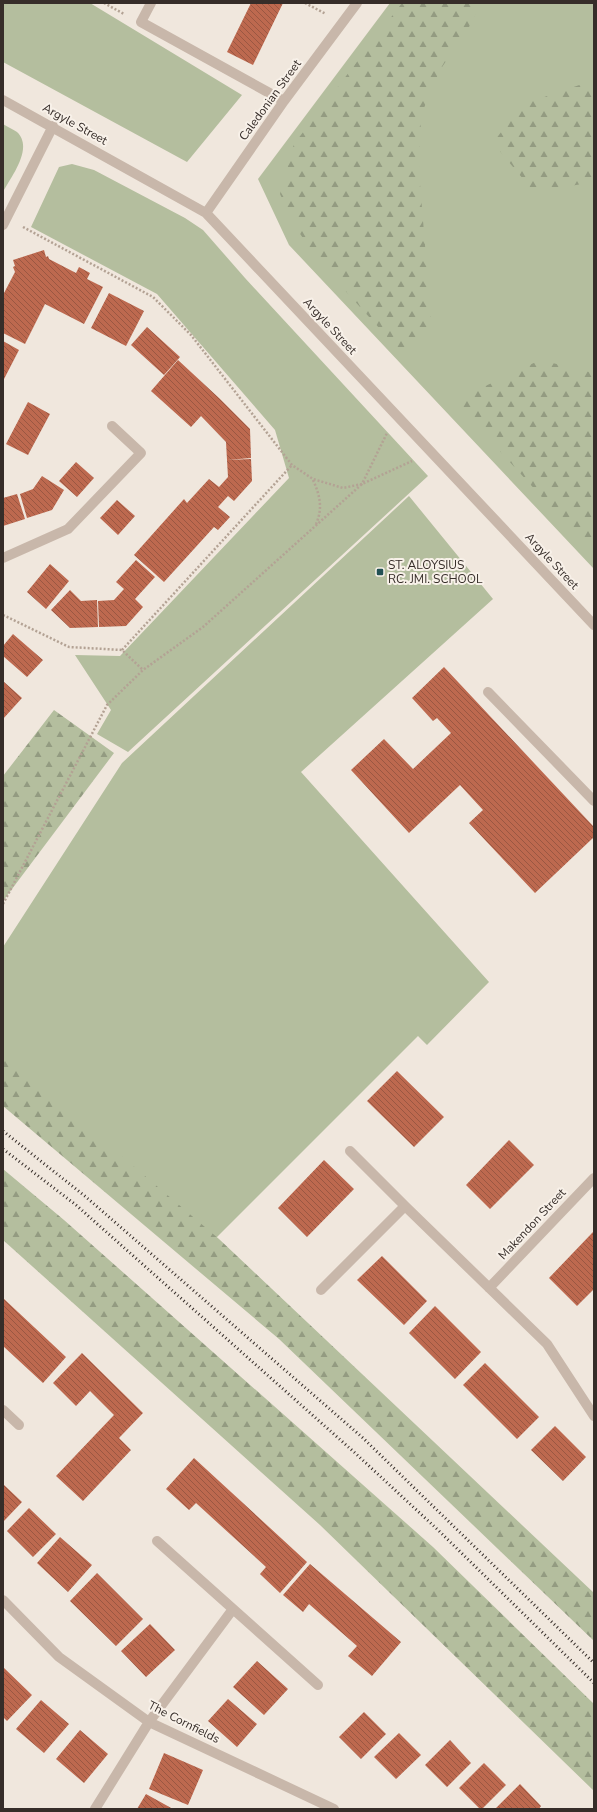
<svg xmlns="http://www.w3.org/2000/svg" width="597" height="1812" font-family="'Nunito Sans',sans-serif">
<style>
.green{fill:#b4be9e}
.forest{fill:url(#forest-firs)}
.building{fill:url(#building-back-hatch)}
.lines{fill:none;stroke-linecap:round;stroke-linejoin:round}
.path{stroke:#b3a294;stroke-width:2.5;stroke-dasharray:2 2;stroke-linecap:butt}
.service{stroke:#c8b7aa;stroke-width:10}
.minor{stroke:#c8b7aa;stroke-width:10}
.rail{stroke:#362d29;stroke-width:3;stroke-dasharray:1 3;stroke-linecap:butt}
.poi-dot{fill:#225154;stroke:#f8f1e9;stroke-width:1.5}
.labels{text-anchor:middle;stroke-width:4;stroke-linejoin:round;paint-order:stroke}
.street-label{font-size:12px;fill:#362d29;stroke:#f8f1e9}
.poi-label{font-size:12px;fill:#362d29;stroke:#f8f1e9;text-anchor:start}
</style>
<defs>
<pattern id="forest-firs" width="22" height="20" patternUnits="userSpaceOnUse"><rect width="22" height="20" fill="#b4be9e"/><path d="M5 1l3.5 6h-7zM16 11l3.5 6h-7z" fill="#939b81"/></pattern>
<pattern id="building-back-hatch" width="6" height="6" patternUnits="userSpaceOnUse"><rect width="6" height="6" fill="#bd694f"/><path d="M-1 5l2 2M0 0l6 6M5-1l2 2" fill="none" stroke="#9a5742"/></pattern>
</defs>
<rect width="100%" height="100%" fill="#f0e7dd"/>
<!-- green -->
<path class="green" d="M3,3H90L242,95L187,162L3,62Z
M390,3H594V569L289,245L258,179Z
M3,124C7,127 13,129 17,132C34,148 11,177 3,192Z
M72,164L94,170L185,218L203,230L245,278L428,476L128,752L97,734L111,710L75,655L120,656L289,478L275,430L157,294L31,227L59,167Z
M409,496L493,599L301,772L489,982L427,1045L418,1036L210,1244L3,1063V947L122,763Z"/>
<!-- forest -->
<path class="forest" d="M402,3H481L468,29L440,70L421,115L419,172L431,317L424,339L405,355L390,340L321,264L296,228L280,194L294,144Z
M594,80V182L534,192L493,143L521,105Z
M540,360L594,373V554L454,401Z
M54,710L114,753L3,901V776Z
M3,1055L219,1239L594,1593V1641L279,1339L3,1106Z
M3,1169L64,1220L433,1547L594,1704V1791L320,1525L3,1240Z"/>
<!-- building -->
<path class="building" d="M251,3H283L253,65L227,52Z
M44,250L46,257L48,256L49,259L76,273L79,267L90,273L87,279L103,287L84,324L45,304L25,344L3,333V295L15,272L13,267L15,266L13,260Z
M109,293L144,311L126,346L91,328Z
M147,327L180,357L164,375L131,345Z
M3,341L19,350L3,381Z
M178,360L219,398L250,429L251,458L227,460L226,442L201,416L191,427L151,391Z
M28,402L50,414L28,455L6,444Z
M251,459L252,481L234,501L228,496L218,507L230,517L218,530L214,527L164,582L134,555L184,499L187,503L209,479L219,487L228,477L227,460Z
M76,462L94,478L77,497L59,481Z
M42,476L64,490L52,510L27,518L20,494L33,489Z
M17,494L25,519L3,526V498Z
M117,500L135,516L118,535L100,518Z
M136,560L155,577L135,599L143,607L126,626L99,627L98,601L114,600L124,589L116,582Z
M50,564L69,581L46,609L27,592Z
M70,590L81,601L97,600L98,627L70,628L51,610Z
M13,634L43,660L27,677L3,656V646Z
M444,667L594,827V837L535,893L469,823L483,810L460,785L409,833L351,770L384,739L413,769L451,733L437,718L433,721L412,698Z
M3,681L22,698L3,719Z
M397,1071L444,1117L414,1147L367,1101Z
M509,1140L534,1165L490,1209L466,1185Z
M324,1160L354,1189L307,1237L278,1208Z
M593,1232L594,1289L577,1306L549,1278Z
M382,1256L427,1301L404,1325L357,1280Z
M3,1298L66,1357L43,1383L3,1346Z
M435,1306L481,1352L455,1379L409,1333Z
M82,1353L143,1413L119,1438L131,1450L83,1501L56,1476L114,1415L90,1391L76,1406L53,1383Z
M485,1363L539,1417L517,1439L463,1385Z
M555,1426L586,1457L563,1481L531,1450Z
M194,1458L307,1562L280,1593L260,1574L266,1567L196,1503L189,1510L166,1489Z
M3,1484L22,1502L3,1522Z
M29,1508L56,1534L33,1557L7,1531Z
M60,1537L92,1565L68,1592L37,1563Z
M310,1564L401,1642L372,1676L348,1656L357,1646L309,1604L303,1612L283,1595Z
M97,1573L143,1619L116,1646L70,1601Z
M150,1624L175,1650L146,1677L121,1651Z
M257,1661L288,1689L264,1715L233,1687Z
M3,1667L32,1695L7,1721L3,1717Z
M228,1699L257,1724L237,1747L208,1721Z
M41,1700L69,1724L44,1753L16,1729Z
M364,1712L386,1734L361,1759L339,1737Z
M80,1730L108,1754L84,1783L56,1759Z
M399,1733L421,1755L396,1779L374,1757Z
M450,1740L471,1763L447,1787L425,1765Z
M164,1753L203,1770L188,1805L149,1789Z
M484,1763L506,1785L482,1809H480L459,1788Z
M520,1784L541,1806L539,1809H495Z
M146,1794L173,1809H137Z"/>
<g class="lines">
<!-- path -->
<path class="path" d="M104,3L124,14
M305,3L326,14
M23,227L153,297L191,335L292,465L313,479L343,488L362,484L387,433
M313,480C320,495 323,509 316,524
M3,615L69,647L122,650L143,670
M122,650L292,465
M3,904L107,705L143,670L203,627L362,484L412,461"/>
<!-- service -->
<path class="service" d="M488,692L594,801"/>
<!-- minor -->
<path class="minor" d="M151,3L141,22L284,101
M3,100L206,213L594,625
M206,213L284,101L357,3
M3,225L53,126
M3,558L68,529L141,453L112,426
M350,1151L405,1206L547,1344L594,1416
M489,1288L594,1178
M321,1290L405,1206
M3,1410L19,1425
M157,1541L318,1685
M3,1600L59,1657L149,1722L334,1809
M95,1809L149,1722L233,1609"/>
<!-- rail -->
<path class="rail" d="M3,1131L86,1197L363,1438L594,1663
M3,1149L76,1205L354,1452L437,1529L594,1683"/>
</g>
<!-- markers -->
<rect class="poi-dot" x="376" y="568" width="8" height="8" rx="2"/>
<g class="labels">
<!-- street labels -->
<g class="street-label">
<text transform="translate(270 100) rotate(-54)" y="4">Caledonian Street</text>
<text transform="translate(75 124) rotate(29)" y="4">Argyle Street</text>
<text transform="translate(330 326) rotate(47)" y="4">Argyle Street</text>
<text transform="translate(552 561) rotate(47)" y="4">Argyle Street</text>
<text transform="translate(532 1224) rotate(-47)" y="4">Makendon Street</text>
<text transform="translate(184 1722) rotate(27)" y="4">The Cornfields</text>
</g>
<!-- poi labels -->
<g class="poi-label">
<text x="388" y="569">ST. ALOYSIUS<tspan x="388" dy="14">RC. JMI. SCHOOL</tspan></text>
</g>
</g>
<!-- border -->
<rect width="597" height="1812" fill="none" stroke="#362d29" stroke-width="8"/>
</svg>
